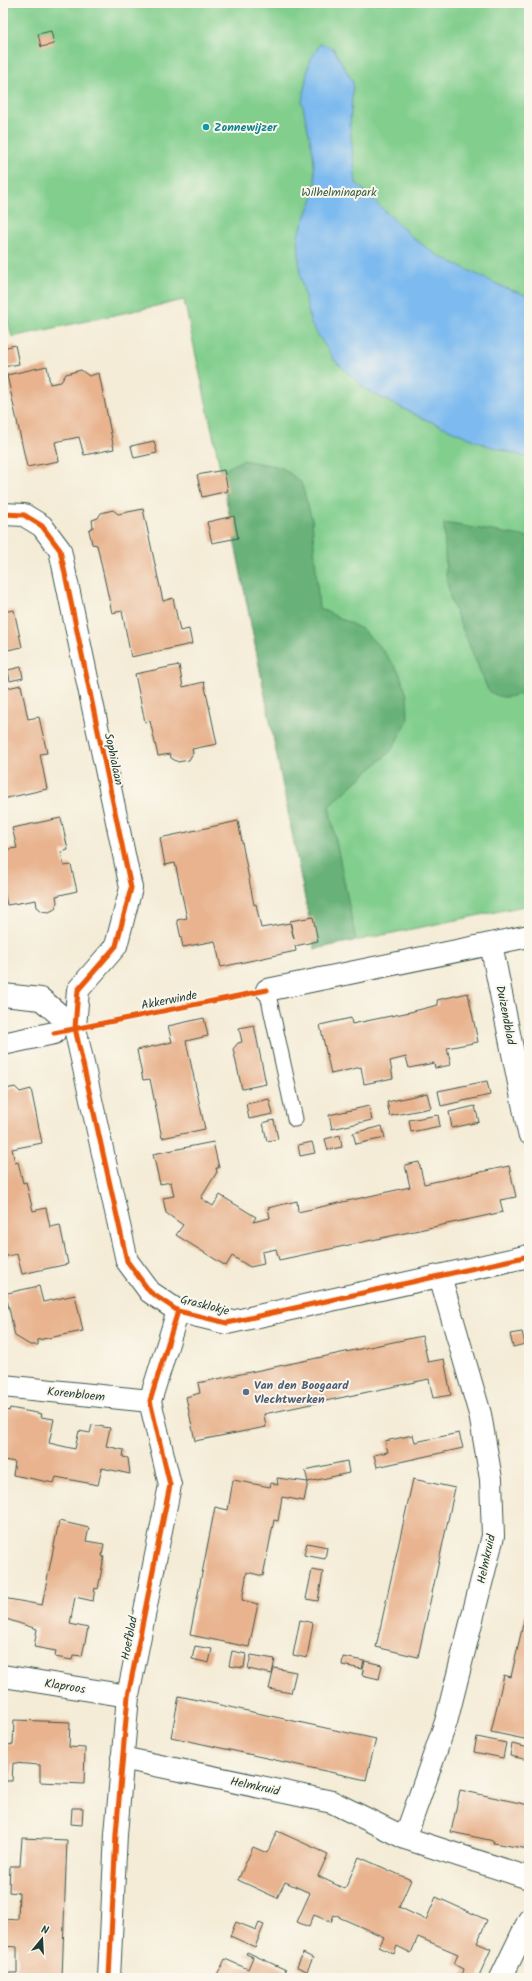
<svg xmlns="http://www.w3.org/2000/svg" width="532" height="1981" font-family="Kalam,sans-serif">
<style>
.green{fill:#81ce8d;stroke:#508660}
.forest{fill:#68b178;stroke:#447756}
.water{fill:#7cbaef;stroke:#4e7c92}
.building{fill:#e8b38e}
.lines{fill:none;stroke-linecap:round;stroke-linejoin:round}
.service-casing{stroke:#3f574c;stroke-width:17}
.minor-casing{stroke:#3f574c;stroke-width:24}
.tertiary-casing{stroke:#3f574c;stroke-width:24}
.service{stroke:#fff;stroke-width:15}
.minor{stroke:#fff;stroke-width:22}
.tertiary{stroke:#fff;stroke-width:22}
.cycleway-casing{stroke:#fbf7ec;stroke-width:8}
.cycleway{stroke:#e8590c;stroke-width:5}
.culture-dot{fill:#0f9aa8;stroke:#fbf7ec;stroke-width:1.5}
.service-dot{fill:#5c6f8a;stroke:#fbf7ec;stroke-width:1.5}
.labels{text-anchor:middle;stroke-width:4;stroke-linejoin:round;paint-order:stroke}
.culture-label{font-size:12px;font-weight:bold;fill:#0d838f;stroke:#fbf7ec;text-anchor:start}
.park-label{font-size:12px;fill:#38614a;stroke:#fbf7ec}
.street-label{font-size:12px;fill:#1f3d34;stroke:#fbf7ec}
.service-label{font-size:12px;font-weight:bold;fill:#4e5e75;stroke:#fbf7ec;text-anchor:start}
</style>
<rect width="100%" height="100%" fill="#fbf7ec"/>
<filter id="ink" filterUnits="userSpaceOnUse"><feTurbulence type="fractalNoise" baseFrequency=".025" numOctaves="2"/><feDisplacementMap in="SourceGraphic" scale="8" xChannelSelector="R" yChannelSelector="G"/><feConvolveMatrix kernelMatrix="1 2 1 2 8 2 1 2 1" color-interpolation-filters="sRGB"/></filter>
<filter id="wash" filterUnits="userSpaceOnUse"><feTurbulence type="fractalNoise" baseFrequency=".012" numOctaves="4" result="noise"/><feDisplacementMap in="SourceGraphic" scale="16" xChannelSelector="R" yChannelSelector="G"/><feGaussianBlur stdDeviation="0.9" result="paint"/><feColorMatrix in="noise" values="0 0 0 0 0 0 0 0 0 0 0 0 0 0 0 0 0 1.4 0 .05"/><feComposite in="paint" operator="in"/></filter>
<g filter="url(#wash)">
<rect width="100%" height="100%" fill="#f4ecd7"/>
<!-- green -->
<path class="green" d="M3,3H529V905L315,949L221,472L184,300L12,337L3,303Z"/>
<!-- forest -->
<path class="forest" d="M242,460L281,467L301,482L312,519L319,608L362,629L381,648L399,672L407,695L408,720L391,751L329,806L356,940L315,949L221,472Z
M444,523L529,537V691C513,696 502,702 488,690L451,601L446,576Z"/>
<!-- water -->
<path class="water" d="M320,44L333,48L353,82L350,126L356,183L413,238L437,255L505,288L529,296V458L486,445L420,417L368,391L335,361L311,324L300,274L298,235L316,191L313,153L302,102L309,62Z"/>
<g id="blocks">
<!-- building -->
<path class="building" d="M51,31L54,44L41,47L38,34Z
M15,345L19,364L3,367V348Z
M47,366L50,384L61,382L66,374L81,370L89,376L99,373L114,449L84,455L79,437L55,442L59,461L27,467L7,375Z
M154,441L157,453L134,458L131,446Z
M224,470L228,491L202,497L197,475Z
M143,509L163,601L173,598L180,631L189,629L192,644L131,657L122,611L112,613L97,545L92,544L89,530L93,527L92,520L98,518L101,513L113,510L118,514Z
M234,516L238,538L212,543L207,522Z
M14,610L22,647L3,651V612Z
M179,665L183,687L204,682L217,744L192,749L193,753L189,760L178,762L171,758L170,754L158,756L150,721L145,722L135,674Z
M21,667L23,678L10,681L8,670Z
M21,685L28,719L39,717L47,753L40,754L47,789L3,799V689Z
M61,818L68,850L61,852L64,866L71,865L77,891L56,896L57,902L55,909L49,912L42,911L37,907L36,900L7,905L3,887V850L17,848L12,828Z
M238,821L254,905L256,904L261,928L290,923L294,939L290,921L313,917L318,941L295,946L296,951L221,967L215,941L183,947L177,920L187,918L175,863L165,865L160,838Z
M468,993L478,1042L447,1048L451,1065L435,1068L434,1063L409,1068L406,1057L390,1061L393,1078L364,1084L361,1067L331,1074L320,1025L351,1018L352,1024L410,1012L438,1005L437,1000Z
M204,1018L208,1036L186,1041L205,1129L162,1138L150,1079L143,1080L137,1050L172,1042L168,1026Z
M254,1025L266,1084L242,1089L233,1049L238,1043L242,1042L239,1028Z
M487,1081L490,1095L441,1106L438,1091Z
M15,1087L20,1092L31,1089L42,1143L12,1149L15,1163L18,1162L23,1183L26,1182L33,1211L46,1208L50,1227L60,1225L68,1264L22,1274L17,1254L3,1257V1095L6,1089Z
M427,1093L431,1108L390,1116L387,1102Z
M269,1099L273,1114L249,1119L246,1104Z
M369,1106L372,1120L332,1129L329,1115Z
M475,1106L479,1122L452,1128L449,1112Z
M438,1115L440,1126L411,1132L409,1120Z
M274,1120L278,1139L267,1141L263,1123Z
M382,1126L385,1138L356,1144L353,1133Z
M340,1135L342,1147L328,1150L325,1139Z
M213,1142L219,1168H216L217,1172L201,1198L213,1206L220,1195L256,1217L253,1222L270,1218L268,1208L297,1201L298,1212L410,1187L405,1165L419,1162L424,1184L509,1166L516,1197L500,1200L503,1212L279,1260L276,1249L262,1252L264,1264L250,1267L232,1256L226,1266L176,1235L183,1225L166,1213L163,1198L174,1196L171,1182L160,1184L153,1154Z
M312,1142L315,1153L300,1156L298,1145Z
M39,1286L43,1302L75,1295L83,1331L38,1340V1345H30L15,1336L7,1299L3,1300V1294Z
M522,1332L525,1344L513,1347L510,1334Z
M422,1336L428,1362L444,1359L451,1395L433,1398L429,1379L264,1414L266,1427L195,1441L186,1397L200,1393L198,1383Z
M10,1408L42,1414L41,1417L54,1419L49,1443L75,1449L79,1431L90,1433L92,1425L110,1428L106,1446L124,1450L123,1457L128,1458L130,1474L102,1468L98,1485L56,1477L54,1483L13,1475L15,1462L3,1460V1409L9,1411Z
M459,1433L463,1448L377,1467L374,1455L388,1452L385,1441L413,1435L415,1442Z
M347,1461L349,1473L308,1482L305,1470Z
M277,1478L308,1482L304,1501L282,1497L278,1521L274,1520L263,1576L247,1572L242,1600L258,1604L249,1647L190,1635L215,1507L228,1510L233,1480L270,1487L271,1483L278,1485Z
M413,1479L455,1488L418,1657L376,1647Z
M59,1521L89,1528L86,1541L104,1544L102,1556L104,1557L98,1589L95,1588L93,1601L75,1597L70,1624L88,1628L82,1656L73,1655L72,1660L55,1657L56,1651L34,1647L37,1629L3,1618V1598L42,1605Z
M307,1543L327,1547L325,1559L304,1555Z
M312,1570L323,1572L318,1601L306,1599Z
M529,1598V1740L491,1732L504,1675L511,1677Z
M300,1620L313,1623L307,1658L293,1655Z
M195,1646L212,1649L209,1663L192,1659Z
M232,1651L246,1654L244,1668L229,1666Z
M251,1655L275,1659L272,1674L248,1669Z
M343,1657L364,1661L362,1669L342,1665Z
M365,1661L382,1665L379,1679L362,1675Z
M274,1668L296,1672L291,1693L269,1689Z
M179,1696L376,1739L366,1780L171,1737Z
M14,1720L70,1722L69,1747L85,1748L84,1784L40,1782V1765L13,1763L12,1781H3V1744L13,1745Z
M477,1737L506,1743L503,1758L474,1752Z
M512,1744L529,1748V1760L510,1756Z
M460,1790L529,1805V1849L493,1843L494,1841L451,1832Z
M72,1808H83L82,1825L71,1824Z
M277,1831L328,1854L318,1876L345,1889L359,1857L411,1880L399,1907L426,1920L436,1897L487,1920L477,1943L491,1949L478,1978H467L462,1976L464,1969L454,1964L458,1954L418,1937L411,1953L397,1946L394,1954L379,1947L384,1937L334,1915L331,1922L314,1915L309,1927L297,1922L310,1893L285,1882L277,1898L238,1880L253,1847L267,1853Z
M22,1838L67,1840L62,1978H3V1973H17V1947L3,1946V1935L4,1919L18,1920L19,1893L9,1892L10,1866H20Z
M236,1922L256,1930L259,1923L264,1925L255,1947L230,1936Z
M247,1952L286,1970L283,1978H216L225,1959L248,1969L253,1957L246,1954Z
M303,1953L313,1958L307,1971L297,1967Z"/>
</g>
</g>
<g filter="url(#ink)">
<use href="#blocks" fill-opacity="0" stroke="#3f574c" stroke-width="1"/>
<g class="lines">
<defs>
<path id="service" d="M267,990L295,1119"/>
<path id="minor" d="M3,514L24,515L42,526L60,550L131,888L116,946L78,990L75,1028
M491,944L529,1133
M267,990L529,936
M3,1044L54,1033
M3,1386L150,1401
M3,1676L128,1696
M122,1758L332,1802L405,1838L529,1878
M405,1838L446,1722L493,1536L491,1479L480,1414L440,1276
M109,1978L116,1834L128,1696L170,1485L150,1401L178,1311
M501,1978L529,1920"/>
<path id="tertiary" d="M3,995L41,999L75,1028L127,1261L150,1292L178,1311L227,1323L529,1256"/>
</defs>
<!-- service casing -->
<use href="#service" class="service-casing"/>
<!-- minor casing -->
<use href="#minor" class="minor-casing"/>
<!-- tertiary casing -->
<use href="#tertiary" class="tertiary-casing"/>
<!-- service -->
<use href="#service" class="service"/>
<!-- minor -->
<use href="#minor" class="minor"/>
<!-- tertiary -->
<use href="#tertiary" class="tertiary"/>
<defs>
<path id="cycleway" d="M3,514L24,515L42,526L60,550L131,888L116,946L78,990L75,1028L127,1261L150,1292L178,1311L227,1323L529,1256
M54,1033L267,990
M109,1978L116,1834L128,1696L170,1485L150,1401L178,1311"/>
</defs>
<!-- cycleway casing -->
<use href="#cycleway" class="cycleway-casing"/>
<!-- cycleway -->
<use href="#cycleway" class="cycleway"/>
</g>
</g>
<!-- markers -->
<circle class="culture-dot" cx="206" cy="127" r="4"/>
<circle class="service-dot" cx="246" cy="1392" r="4"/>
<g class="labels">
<!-- culture labels -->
<g class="culture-label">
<text x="214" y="131">Zonnewijzer</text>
</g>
<!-- park labels -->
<g class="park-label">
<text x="339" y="196">Wilhelminapark</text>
</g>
<!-- street labels -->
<g class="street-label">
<text transform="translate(114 759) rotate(78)" y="4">Sophialaan</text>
<text transform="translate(169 1000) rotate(-11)" y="4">Akkerwinde</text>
<text transform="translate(506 1015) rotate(79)" y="4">Duizendblad</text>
<text transform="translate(205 1305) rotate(14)" y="4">Grasklokje</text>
<text transform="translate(76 1394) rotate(6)" y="4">Korenbloem</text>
<text transform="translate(486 1559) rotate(-78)" y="4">Helmkruid</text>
<text transform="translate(129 1638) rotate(-79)" y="4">Hoefblad</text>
<text transform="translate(65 1686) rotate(9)" y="4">Klaproos</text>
<text transform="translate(255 1786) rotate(12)" y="4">Helmkruid</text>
</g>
<!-- service labels -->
<g class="service-label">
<text x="254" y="1389">Van den Boogaard<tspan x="254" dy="14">Vlechtwerken</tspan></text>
</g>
</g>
<!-- margin -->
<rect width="532" height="1981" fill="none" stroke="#fbf7ec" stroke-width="16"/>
<!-- north arrow -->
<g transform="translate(42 1939) rotate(18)" stroke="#fbf7ec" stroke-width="3" paint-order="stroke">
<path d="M0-3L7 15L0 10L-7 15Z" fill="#1f3d34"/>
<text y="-6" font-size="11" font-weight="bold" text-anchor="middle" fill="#1f3d34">N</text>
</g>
</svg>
